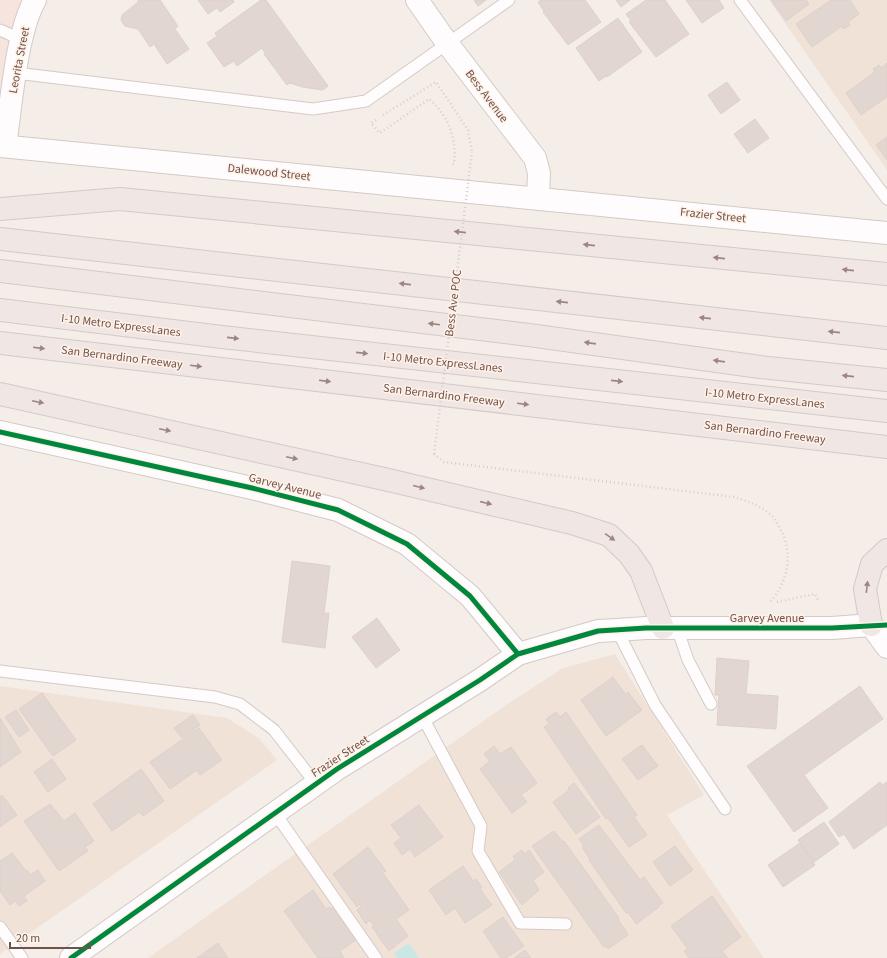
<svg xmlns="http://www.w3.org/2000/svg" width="887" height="958" font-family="'Source Sans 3',sans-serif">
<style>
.residential{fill:#f1e2d8}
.commercial{fill:#f8e4de}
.water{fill:#cae7e4}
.building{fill:#e2d6d0;stroke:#ded0cb}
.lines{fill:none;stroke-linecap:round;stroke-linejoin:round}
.lane-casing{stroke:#d4cac6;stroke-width:13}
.street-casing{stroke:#d4cac6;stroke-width:24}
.secondary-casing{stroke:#d4c9c5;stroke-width:24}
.highway-casing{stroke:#d4c9c5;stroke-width:24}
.path{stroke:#d7ccc9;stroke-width:2.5;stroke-dasharray:1 3;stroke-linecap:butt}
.lane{stroke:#fefcfc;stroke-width:11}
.street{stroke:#fefcfc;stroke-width:22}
.secondary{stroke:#fefcfc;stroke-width:22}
.highway{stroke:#f0e6e4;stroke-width:22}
.path-bridge{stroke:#d7ccc9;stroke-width:2.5;stroke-dasharray:1 3;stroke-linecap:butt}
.cycleway-casing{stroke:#fef2e8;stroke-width:8}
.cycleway{stroke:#00873e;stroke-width:5}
.oneway{fill:#9e8580}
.labels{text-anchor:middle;stroke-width:3;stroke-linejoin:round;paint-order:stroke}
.street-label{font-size:12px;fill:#72514a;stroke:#fef2e8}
</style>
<rect width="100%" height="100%" fill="#f5eee8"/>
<!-- residential -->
<path class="residential" d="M769,0H887V170Z
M615,654L704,795L667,815L764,958H148L506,705L563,668Z
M0,686L227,718L259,738L277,760L0,954Z"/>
<!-- commercial -->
<path class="commercial" d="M0,0H35L0,146Z"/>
<!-- water -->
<path class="water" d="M409,943L419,958H397L394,953Z"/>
<!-- building -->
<path class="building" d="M138,0H160L178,26L175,29L189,49L167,64L154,44L150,47L138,29L125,26L121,20L122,15L138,2Z
M198,0H233L234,2L220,12L217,8L208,14Z
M261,0H266L328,86L323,90L302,87L290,83L287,85L264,54L265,53L262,48L237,66L234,61L224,67L207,43L217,36L215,33Z
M474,0H486L478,6Z
M541,0H585L601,22L568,45L543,12L544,11L538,2Z
M616,0H630L621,7Z
M646,0H665L689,34L656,57L629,22L631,21L626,14Z
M686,0H719L724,8L702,23Z
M771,0H806L809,4L786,21Z
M831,0H850L859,14L848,22L850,25L844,29L842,26L812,47L796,24Z
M618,18L642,52L607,77L606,76L599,81L576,48Z
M887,63V97L861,115L846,93L875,72L873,69L879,65L881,68Z
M727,82L740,100L721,114L708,95Z
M755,119L769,138L748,153L734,134Z
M887,137V160L876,145Z
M292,561L330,566L324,613H329L325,648L282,642Z
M377,618L400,650L376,668L352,637Z
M717,658L749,661L746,694L778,696L776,729L717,725L719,695H715Z
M613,677L626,695L628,692L642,710L606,736L581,700Z
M860,686L883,719L804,775L828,808L794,832L747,766Z
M42,693L76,740L53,756L19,709Z
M16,710L29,730L19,737L5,717Z
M556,712L560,717L566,712L637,815L634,817L647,835L629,847L608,818L606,819L544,727L549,724L546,719Z
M193,715L200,725L182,738L174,728Z
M0,718L21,752L0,767Z
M199,728L222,760L200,775L197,770L170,789L150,762Z
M642,745L658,766L638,780L622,759Z
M494,746L500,754L511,747L537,783L521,795L527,802L512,813L480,769L490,761L484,754Z
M52,759L66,779L48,792L34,772Z
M141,769L164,801L143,816L139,812L112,831L93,804Z
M880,782L882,785L887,782V825L854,849L844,834L839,837L829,822Z
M574,783L600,817L576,834L553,802L568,791L569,787Z
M2,795L17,815L0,827V797Z
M50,804L64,821L75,813L94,841L85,847L88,851L59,871L24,821Z
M419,805L443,837L415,857L410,849L402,855L394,843L401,838L391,825Z
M824,822L839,844L814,862L798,840Z
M599,825L640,880L644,877L663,903L658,906L659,907L636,924L628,912L626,913L589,860L590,859L582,847L584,846L579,839Z
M554,831L563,842L564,841L619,918L618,920L626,931L628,935L608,949L606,946L604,947L532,846Z
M800,843L815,865L783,887L768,865Z
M675,846L693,870L670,886L653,862Z
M368,847L386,871L383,873L409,910L396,919L408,936L389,951L372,927L374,926L370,920L366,924L357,910L361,907L360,904L357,907L333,874Z
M522,850L524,854L529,850L544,872L533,880L539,890L522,905L499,872L515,860L513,856Z
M12,853L26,871L27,870L30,875L38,870L45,881L24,896L27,901L19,906L15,901L10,905L0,891V861Z
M463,866L473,881L476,879L482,887L480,889L492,905L465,923L455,908L446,915L429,890Z
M313,890L326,909L329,907L331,909L335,906L356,940L340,951L344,958H318L284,911Z
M712,896L741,937L722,951L728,958H689L684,951L688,949L671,926Z
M503,917L524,946L506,958H501L483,931Z
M218,943L228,958H197Z
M525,950L531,958H514Z"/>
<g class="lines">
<defs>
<path id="lane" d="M740,0L887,199
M0,30L22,40
M16,73L313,109L366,101L509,0
M677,628L688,660L711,704
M617,630L655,705L725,809
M0,671L215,697L240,704L274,730L316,784
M422,716L481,826L478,851L520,923L566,924
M275,813L376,958
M0,927L22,958"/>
<path id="street" d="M417,0L447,43L535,158L539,173L538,197
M5,146C11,107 16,33 35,0
M0,432L252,488L338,510L407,544L470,596L518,654"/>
<path id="secondary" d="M0,146L887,233
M71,958L337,769L480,680L518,654L598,631L617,630L646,628H832L871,625L887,647"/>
<path id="highway" d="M0,209L120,199L887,274
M0,239L887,338
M0,271L529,335L760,367L887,380
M0,310L222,337L887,411
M0,343L887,447
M0,394L384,479L572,523L609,535L629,554L641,571L663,628
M871,625L865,589L872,564L887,550"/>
</defs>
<!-- lane casing -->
<use href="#lane" class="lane-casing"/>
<!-- street casing -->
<use href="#street" class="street-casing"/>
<!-- secondary casing -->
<use href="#secondary" class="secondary-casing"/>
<!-- highway casing -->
<use href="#highway" class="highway-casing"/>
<!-- path -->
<path class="path" d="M383,115L436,82L468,130L472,152
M376,120L371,123L380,133L429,99C449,116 457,139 454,164H452
M434,454L444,462L734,497C747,501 759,505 770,514C774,517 776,522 779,527C794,551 789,582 769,603
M777,602L815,594L819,602"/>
<!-- lane -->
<use href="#lane" class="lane"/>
<!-- street -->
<use href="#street" class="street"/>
<!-- secondary -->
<use href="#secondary" class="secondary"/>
<!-- highway -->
<use href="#highway" class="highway"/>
<!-- path-bridge -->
<path class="path-bridge" d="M434,454L472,152"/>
<defs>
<path id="cycleway" d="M0,432L252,488L338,510L407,544L470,596L518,654
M71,958L337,769L480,680L518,654L598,631L646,628H832L887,625"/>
</defs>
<!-- cycleway casing -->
<use href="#cycleway" class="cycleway-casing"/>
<!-- cycleway -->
<use href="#cycleway" class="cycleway"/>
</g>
<!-- one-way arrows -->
<defs><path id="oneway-solid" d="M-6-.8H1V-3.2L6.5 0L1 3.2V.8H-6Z"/></defs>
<g class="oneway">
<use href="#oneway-solid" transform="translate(460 232) rotate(-174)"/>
<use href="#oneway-solid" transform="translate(589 245) rotate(-174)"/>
<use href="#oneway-solid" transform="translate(719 258) rotate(-174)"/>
<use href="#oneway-solid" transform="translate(848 270) rotate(-174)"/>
<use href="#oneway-solid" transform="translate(405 284) rotate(-174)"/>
<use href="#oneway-solid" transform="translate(562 302) rotate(-174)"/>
<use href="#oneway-solid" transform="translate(705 318) rotate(-174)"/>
<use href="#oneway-solid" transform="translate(434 324) rotate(-173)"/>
<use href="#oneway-solid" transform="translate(834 332) rotate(-174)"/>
<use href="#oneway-solid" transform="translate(233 338) rotate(6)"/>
<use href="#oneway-solid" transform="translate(590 343) rotate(-172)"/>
<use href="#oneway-solid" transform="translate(39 348) rotate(7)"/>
<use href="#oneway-solid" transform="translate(362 353) rotate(6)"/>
<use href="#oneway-solid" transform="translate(719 361) rotate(-172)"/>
<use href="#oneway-solid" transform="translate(196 366) rotate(7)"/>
<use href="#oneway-solid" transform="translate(848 376) rotate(-174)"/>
<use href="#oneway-solid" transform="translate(325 381) rotate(7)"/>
<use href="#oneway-solid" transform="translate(617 381) rotate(6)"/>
<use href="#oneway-solid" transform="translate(38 402) rotate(12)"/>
<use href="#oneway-solid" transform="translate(523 404) rotate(7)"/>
<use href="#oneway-solid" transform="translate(165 430) rotate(12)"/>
<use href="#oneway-solid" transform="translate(292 458) rotate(12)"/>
<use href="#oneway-solid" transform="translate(419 487) rotate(14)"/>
<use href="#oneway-solid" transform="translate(486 503) rotate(13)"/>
<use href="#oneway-solid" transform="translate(610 537) rotate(35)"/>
<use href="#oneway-solid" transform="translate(867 587) rotate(-83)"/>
</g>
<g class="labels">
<!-- street labels -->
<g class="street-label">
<text transform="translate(19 60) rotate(-79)" y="4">Leorita Street</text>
<text transform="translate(487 96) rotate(53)" y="4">Bess Avenue</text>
<text transform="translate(269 172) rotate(6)" y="4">Dalewood Street</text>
<text transform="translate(713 215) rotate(6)" y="4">Frazier Street</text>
<text transform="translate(453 303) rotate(-83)" y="4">Bess Ave POC</text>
<text transform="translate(121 325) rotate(7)" y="4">I-10 Metro ExpressLanes</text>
<text transform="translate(122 357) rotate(7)" y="4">San Bernardino Freeway</text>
<text transform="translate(443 362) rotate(6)" y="4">I-10 Metro ExpressLanes</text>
<text transform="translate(444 395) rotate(7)" y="4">San Bernardino Freeway</text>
<text transform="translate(765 398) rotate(6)" y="4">I-10 Metro ExpressLanes</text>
<text transform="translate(765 432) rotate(7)" y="4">San Bernardino Freeway</text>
<text transform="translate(285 486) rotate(14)" y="4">Garvey Avenue</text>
<text x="767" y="622">Garvey Avenue</text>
<text transform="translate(340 756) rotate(-33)" y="4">Frazier Street</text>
</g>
</g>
<!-- scale -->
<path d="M10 942v6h80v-6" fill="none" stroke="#72514a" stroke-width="2"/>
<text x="16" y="942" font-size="12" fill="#72514a" stroke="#fef2e8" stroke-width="3" paint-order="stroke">20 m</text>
</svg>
